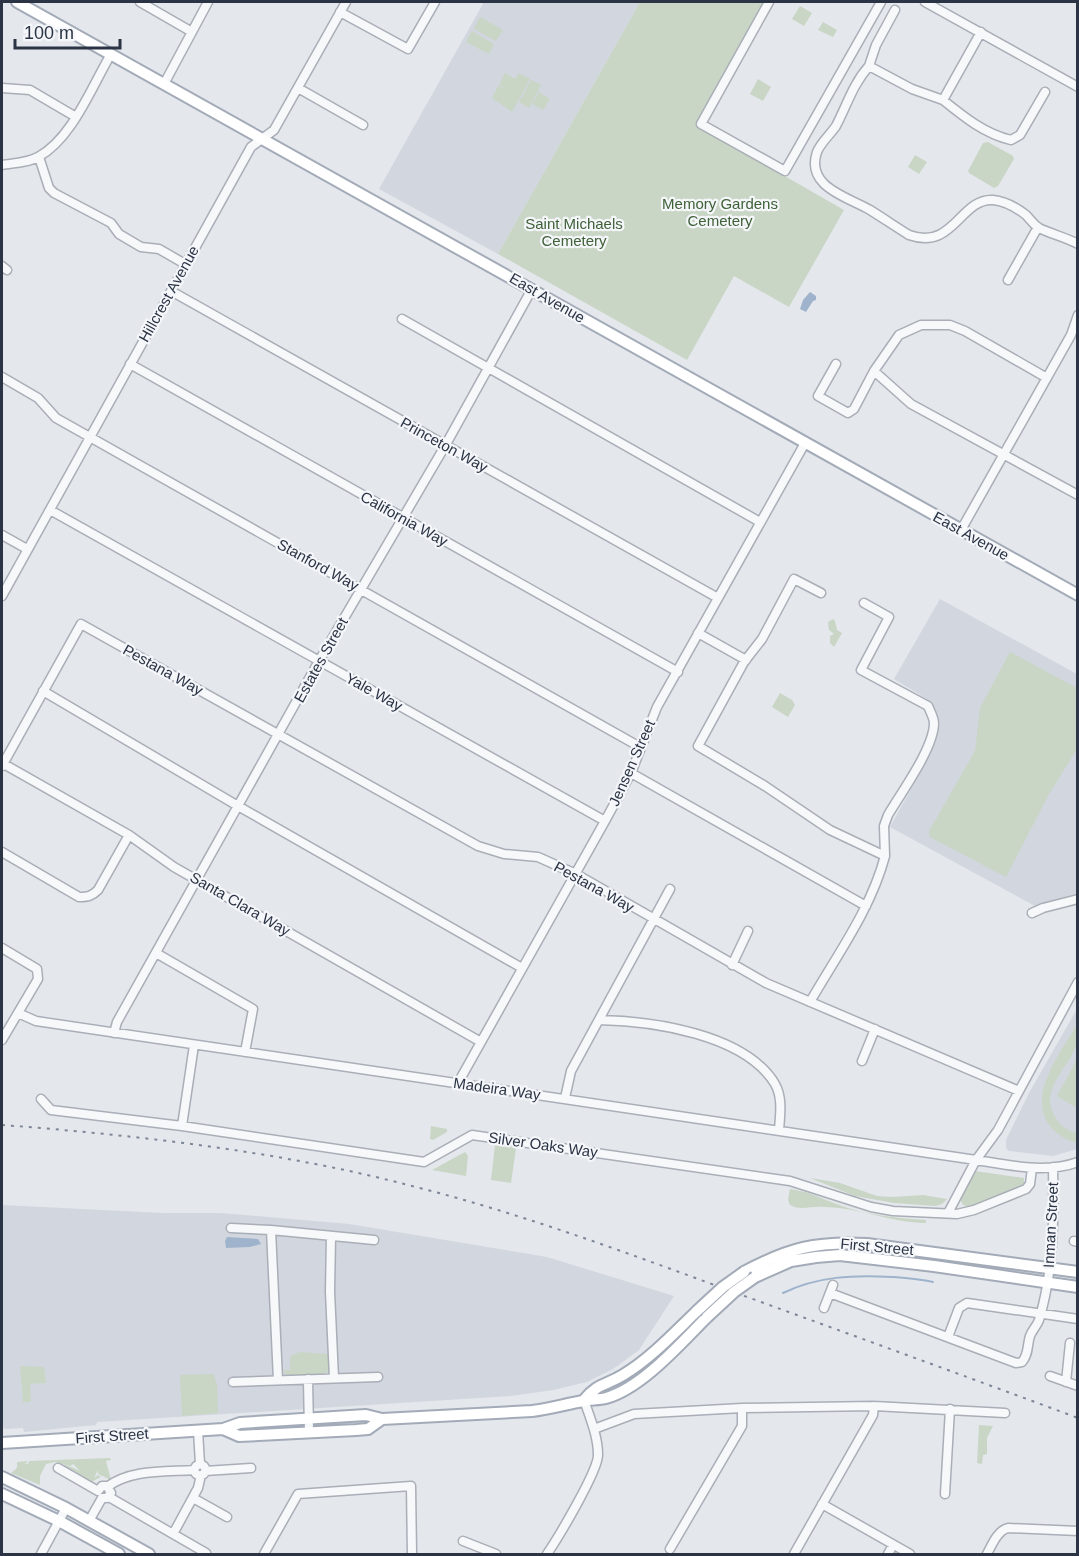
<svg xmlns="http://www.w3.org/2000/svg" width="1079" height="1556" font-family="Arial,sans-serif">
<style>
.built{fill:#d2d6de}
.green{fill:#c9d6c5}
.water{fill:#9fb4cc}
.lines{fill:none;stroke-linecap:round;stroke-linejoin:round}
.stream{stroke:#9fb4cc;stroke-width:2}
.minor-casing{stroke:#a9aeb7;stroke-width:11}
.major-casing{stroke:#a3abb8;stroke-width:14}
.minor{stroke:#f7f8fa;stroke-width:8}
.major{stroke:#fff;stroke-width:10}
.rail{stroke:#7d8696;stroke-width:2;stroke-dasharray:3 6;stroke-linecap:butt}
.major-bridge-casing{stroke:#a3abb8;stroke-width:14;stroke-linecap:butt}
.major-bridge{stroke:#fff;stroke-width:10}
.labels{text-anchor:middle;stroke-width:4.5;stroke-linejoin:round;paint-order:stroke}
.park-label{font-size:15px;fill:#3f6138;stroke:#f4f6f9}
.street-label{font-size:15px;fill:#2b3445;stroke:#f4f6f9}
</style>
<rect width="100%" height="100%" fill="#e4e7ec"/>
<!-- built -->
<path class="built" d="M484,2H640L498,254L379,189Z
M940,599L1077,674V893L1035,906L890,827L931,753L940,724L934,708L927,699L894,679Z
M1077,1009V1149L1053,1156L1009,1151L1006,1148V1140L1029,1093Z
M2,1205L163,1213H221L349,1224L547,1257L674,1296L639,1350L613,1369L587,1382L553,1390L511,1396L97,1422L96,1425L24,1432L23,1428L5,1429L2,1426Z"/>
<!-- green -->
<path class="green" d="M640,2H766L696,125L844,210L789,307L734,276L687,360L498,254Z
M800,6L812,13L804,26L792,19Z
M480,17L503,30L496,41L474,29Z
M823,22L837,30L833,37L818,30Z
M472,31L494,44L489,54L466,42Z
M505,73L515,79L519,73L530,79L512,112L492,98L498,86L509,91L499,85Z
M758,79L771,87L763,101L750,94Z
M531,80L541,85L529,108L519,102Z
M539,92L550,99L543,110L532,104Z
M988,142L1013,156L1014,159L998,186L994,188L969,173L968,171L983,143Z
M915,155L927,162L919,174L908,167Z
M833,619L835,621L837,630L842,633L834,647L830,643V636L834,634L829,630L828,622Z
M1010,652L1077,688V749L1049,794L1006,877L930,837L929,831L975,751L980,708Z
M780,693L792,700L795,705L788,717L772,707Z
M1077,1024C1078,1029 1079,1037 1077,1043C1070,1067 1038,1089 1055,1117C1060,1126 1068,1131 1077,1133V1143C1067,1140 1057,1135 1050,1126C1026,1094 1062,1052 1077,1024Z
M1077,1059V1108L1057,1096Z
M431,1126L447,1129V1132L433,1140L430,1139Z
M495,1145L516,1148L511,1183L491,1180Z
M465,1152L468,1156L466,1176L432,1170Z
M975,1171L1024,1178V1184L971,1207C965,1207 962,1205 960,1199Z
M810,1178L840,1183L877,1196L893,1197L923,1195L947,1199L942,1204L935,1206L894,1203L855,1196Z
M790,1189C810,1191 828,1202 848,1208C873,1216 900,1218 926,1220V1223C891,1223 858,1207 823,1207C811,1206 801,1211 790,1205L788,1200Z
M299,1352L329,1354V1370L325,1374L287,1376L283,1370H290V1357Z
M20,1366L44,1367L46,1383L30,1384L31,1402H23Z
M213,1374L217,1384L218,1413L182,1416L180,1375Z
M979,1425L993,1426L987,1438V1454L983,1455L982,1464L977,1463Z
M110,1458L111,1460L106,1461L111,1480L98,1474V1470L94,1478L98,1475L101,1477L93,1481L97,1486L74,1471H71L58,1465C66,1464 73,1468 80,1471L73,1464L70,1466L55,1462L46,1464L40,1476V1485L11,1473L17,1468V1462L27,1461V1463L24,1464H28L29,1461Z"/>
<!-- water -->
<path class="water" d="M810,292L816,296V300L813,301L806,312L800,309L803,300Z
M227,1237L258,1239L261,1244L250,1247L226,1248L225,1241Z"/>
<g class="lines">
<!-- stream -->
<path class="stream" d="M783,1293C818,1276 853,1275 892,1277C905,1278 919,1279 933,1282"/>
<defs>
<path id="minor" d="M140,2L192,32
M769,2L701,124L785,171L881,2
M925,2L1078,87
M895,10L876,45L869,66L912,89L943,100L981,32
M340,12L408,49L435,2
M869,66C853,84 847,105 836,126C830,135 821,142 817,152C805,187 848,197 870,210C883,218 896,227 909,235C954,251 960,198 993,200C1004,201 1017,208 1026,215C1030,219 1034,225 1039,228C1051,234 1065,237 1078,244
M164,84L208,2
M2,88L30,90L76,117
M298,88L363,125
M943,100C964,117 985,134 1011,140L1020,135L1045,92
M39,157L49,188L54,193L111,223L119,234L141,247L159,249L185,264
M2,165C13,163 28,163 38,157C72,139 92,86 111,54
M2,266L7,270
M1008,280L1038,227
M171,291L718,598
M402,319L760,522
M130,364L678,672
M836,364L818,396L848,413L854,409L874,371L899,335L921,325H950L965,331L1047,378
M874,371L911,404L1078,495
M2,377L38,398L56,418L640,747
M50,510L605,821
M961,530L1071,335L1078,315
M2,535L27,549
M2,596L251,147L274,130L346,2
M864,603L889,617L861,670L928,706C930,711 934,718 934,723C934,748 901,793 888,815L884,826L885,856
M698,633L746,660
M43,691L238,806L522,968
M2,763L129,835L174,867L481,1042
M2,766L81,624L478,846L504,854L538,857L576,874L766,983L1019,1091
M631,773L866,906
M2,852L79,897C88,897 92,896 98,890L129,835
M1032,913L1043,908L1078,899
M2,948L37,969L38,979L2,1040
M156,953L253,1009L245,1052
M732,965L748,931
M810,1002C837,955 871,909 885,856L830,830L765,786L698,746L744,662L762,639L794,579L821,593
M18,1013L36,1021L976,1160C1009,1165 1046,1174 1078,1162
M599,1020C652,1021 745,1034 775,1084C783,1098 780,1115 779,1130
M114,1033L117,1022L319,661L445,446L532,289
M862,1061L875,1029
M458,1083L605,821L631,773L657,707L805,443
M565,1098L571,1071L670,889
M41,1099L51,1110L182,1126L424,1162L472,1135L790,1181L871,1207L893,1211L957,1214L974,1210L1026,1189L1030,1184L1032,1168
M182,1126L194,1045
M948,1213L976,1160L998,1130L1078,982
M231,1228L271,1230L374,1240
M271,1230L278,1380
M331,1236L330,1292L334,1378
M1074,1241L1078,1242
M830,1293L1016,1363L1022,1362C1029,1354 1027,1345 1030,1336C1032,1330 1037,1326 1039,1320C1054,1270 1054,1218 1053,1167
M824,1308L833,1285
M948,1337L959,1308L967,1303L1078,1319
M1050,1376L1078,1386
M308,1379L309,1432
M233,1382L378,1377
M1066,1382L1070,1343
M594,1429L634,1414L742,1408L874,1406L1005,1413
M198,1431L200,1464
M194.5 1470a5.5 5.5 0 1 1 11 0a5.5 5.5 0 1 1-11 0Z
M58,1468L98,1491
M205,1471L251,1468
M107,1487C131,1469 165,1472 194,1470
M945,1494L950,1409
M109,1497L206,1553
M193,1498L227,1517
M822,1504L910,1554
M89,1521L102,1498H107L111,1493L107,1486H102L98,1491
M173,1534L198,1488L201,1475
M463,1541L496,1554
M670,1549L742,1426V1408
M41,1554L66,1508
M264,1554L298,1494L411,1486L412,1554
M547,1554C558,1538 598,1471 598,1455C598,1436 590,1418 584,1400
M794,1554L873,1415L874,1406
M888,1554L893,1545
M987,1554C992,1545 997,1531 1008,1528L1078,1531"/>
<path id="major" d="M17,2L1078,595
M744,1272C789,1248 816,1241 867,1244L1078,1272
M755,1277L791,1261L816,1257L840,1255L934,1266L1078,1287
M584,1400C598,1383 605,1386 623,1375C650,1359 674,1333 697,1311
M223,1429L239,1436L356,1430L368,1429L382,1419
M2,1443L223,1429L240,1423L366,1415L382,1419L532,1411C550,1409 566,1404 583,1401C590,1399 598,1400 606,1398C642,1388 681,1343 707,1317
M2,1477L66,1508L149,1554
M2,1494L59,1521L119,1554"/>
</defs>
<!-- minor casing -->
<use href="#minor" class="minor-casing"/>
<!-- major casing -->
<use href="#major" class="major-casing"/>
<!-- minor -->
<use href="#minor" class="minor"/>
<!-- major -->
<use href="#major" class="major"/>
<!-- rail -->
<path class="rail" d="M2,1125C135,1135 278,1151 408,1185C521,1213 630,1254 739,1294C852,1335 965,1376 1078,1418"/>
<defs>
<path id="major-bridge" d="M697,1311L723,1287L744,1272
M707,1317L734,1292L755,1277"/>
</defs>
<!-- major-bridge casing -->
<use href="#major-bridge" class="major-bridge-casing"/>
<!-- major-bridge -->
<use href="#major-bridge" class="major-bridge"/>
</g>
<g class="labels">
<!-- park labels -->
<g class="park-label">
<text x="720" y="209">Memory Gardens<tspan x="720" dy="17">Cemetery</tspan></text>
<text x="574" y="229">Saint Michaels<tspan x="574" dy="17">Cemetery</tspan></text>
</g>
<!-- street labels -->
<g class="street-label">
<text transform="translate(169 294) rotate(-61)" y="5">Hillcrest Avenue</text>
<text transform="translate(547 298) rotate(30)" y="5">East Avenue</text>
<text transform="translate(444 445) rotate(29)" y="5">Princeton Way</text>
<text transform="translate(404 519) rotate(29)" y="5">California Way</text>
<text transform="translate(971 536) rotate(29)" y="5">East Avenue</text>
<text transform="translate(318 565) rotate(29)" y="5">Stanford Way</text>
<text transform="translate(321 660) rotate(-61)" y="5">Estates Street</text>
<text transform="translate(163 670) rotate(29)" y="5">Pestana Way</text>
<text transform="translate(374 692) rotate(29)" y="5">Yale Way</text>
<text transform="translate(632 763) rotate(-66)" y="5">Jensen Street</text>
<text transform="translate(594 887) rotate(29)" y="5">Pestana Way</text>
<text transform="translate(240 904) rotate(30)" y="5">Santa Clara Way</text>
<text transform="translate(497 1089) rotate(8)" y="5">Madeira Way</text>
<text transform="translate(543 1145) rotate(8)" y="5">Silver Oaks Way</text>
<text transform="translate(1051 1225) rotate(-87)" y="5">Inman Street</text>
<text transform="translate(877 1247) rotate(5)" y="5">First Street</text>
<text transform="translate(112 1436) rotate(-4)" y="5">First Street</text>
</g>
</g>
<!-- border -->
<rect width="1079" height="1556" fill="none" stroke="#2b3445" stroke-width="6"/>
<!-- scale -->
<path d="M15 39v9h105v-9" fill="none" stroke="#2b3445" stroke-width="3"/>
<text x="24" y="39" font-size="18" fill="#2b3445" stroke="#f4f6f9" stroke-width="4.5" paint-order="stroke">100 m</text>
</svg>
